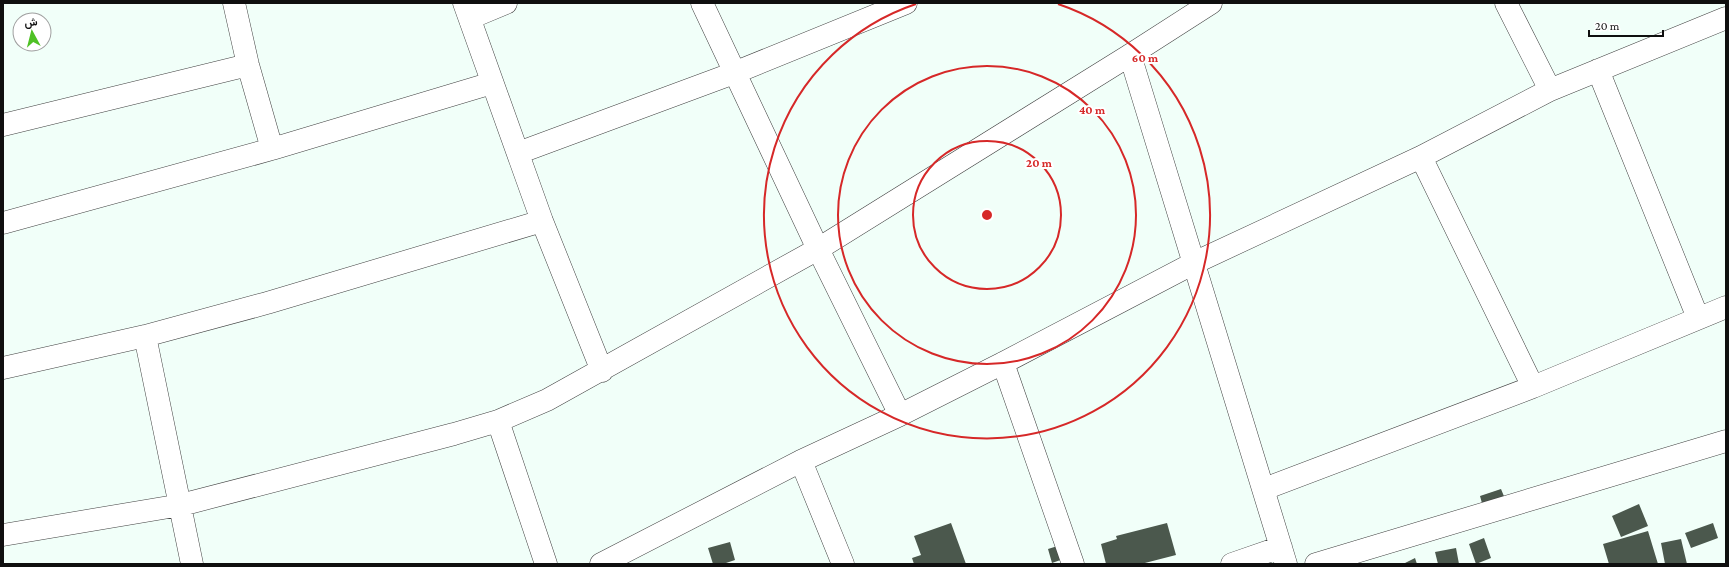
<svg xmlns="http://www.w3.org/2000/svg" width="1729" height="567" font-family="'Crimson Pro',Vazirmatn,serif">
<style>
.building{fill:#4b584d}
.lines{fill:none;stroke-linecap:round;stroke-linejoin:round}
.minor-casing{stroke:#424242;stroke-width:23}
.minor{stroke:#fff;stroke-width:22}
.ring{fill:none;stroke:#d62828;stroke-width:2}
.centre{fill:#d62828;stroke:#fff;stroke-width:2}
.ring-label{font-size:12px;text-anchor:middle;font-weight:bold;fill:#d62828;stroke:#fff;stroke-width:4;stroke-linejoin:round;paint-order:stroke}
</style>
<rect width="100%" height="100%" fill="#f1fff9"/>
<!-- building -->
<path class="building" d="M1501,489L1508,506L1485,514L1480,496Z
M1639,504L1648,526L1621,537L1612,516Z
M951,523L966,564H914L912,558L921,555L914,536Z
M1167,523L1176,555L1141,564H1106L1101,544L1117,539L1116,536Z
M1713,523L1718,538L1691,548L1685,533Z
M1648,531L1658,564H1609L1603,544Z
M1484,538L1491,558L1476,564L1469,544Z
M1681,539L1687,564H1665L1661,543Z
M730,542L735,560L726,563V564H713L708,548Z
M1064,544L1069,557L1052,563L1048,549Z
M1456,548L1459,564H1438L1435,552Z
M1415,558L1417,564H1403Z"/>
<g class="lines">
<defs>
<path id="minor" d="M234,3L248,65L272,149
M464,3L542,221L602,371
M702,3L818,249L900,415
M1506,3L1550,90
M470,18L506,3
M1130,55L1286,564
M1598,70L1698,318
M3,125L248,65
M518,153L734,73L906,3
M1421,157L1533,387
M3,223L272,149L492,83
M145,336L192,564
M1003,363L1073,564
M3,368L145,336L267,303L542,221
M498,421L546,564
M801,461L843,564
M1264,489L1533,387L1726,307
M3,535L181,505L454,434L498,421L547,400L818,249L1130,55L1211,3
M601,564L801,461L900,415L1003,363L1194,263L1421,157L1550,90L1726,18
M1232,564L1281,547
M1316,564L1726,441"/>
</defs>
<!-- minor casing -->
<use href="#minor" class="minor-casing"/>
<!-- minor -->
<use href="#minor" class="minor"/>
</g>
<!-- distance rings -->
<g class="ring">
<circle cx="987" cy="215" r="74"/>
<circle cx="987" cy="215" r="149"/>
<path d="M1058 4A223 223 0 1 1 916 4"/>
</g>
<circle cx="987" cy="215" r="6" class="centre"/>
<g class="ring-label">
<text x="1145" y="62">60 m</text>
<text x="1092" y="114">40 m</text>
<text x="1039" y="167">20 m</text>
</g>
<!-- border -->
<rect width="1729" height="567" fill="none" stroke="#0f0f0f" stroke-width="8"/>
<!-- north arrow -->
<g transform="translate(32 32) rotate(353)"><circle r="19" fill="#ffffff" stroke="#9f9f9f"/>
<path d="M0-3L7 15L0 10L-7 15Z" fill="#4fc125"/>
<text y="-6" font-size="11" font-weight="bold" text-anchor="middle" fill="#0f0f0f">ش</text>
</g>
<!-- scale -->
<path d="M1589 30v6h74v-6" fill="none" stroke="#0f0f0f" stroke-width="2"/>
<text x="1595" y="30" font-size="12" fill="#0f0f0f" stroke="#ffffff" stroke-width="3" paint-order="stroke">20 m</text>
</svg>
